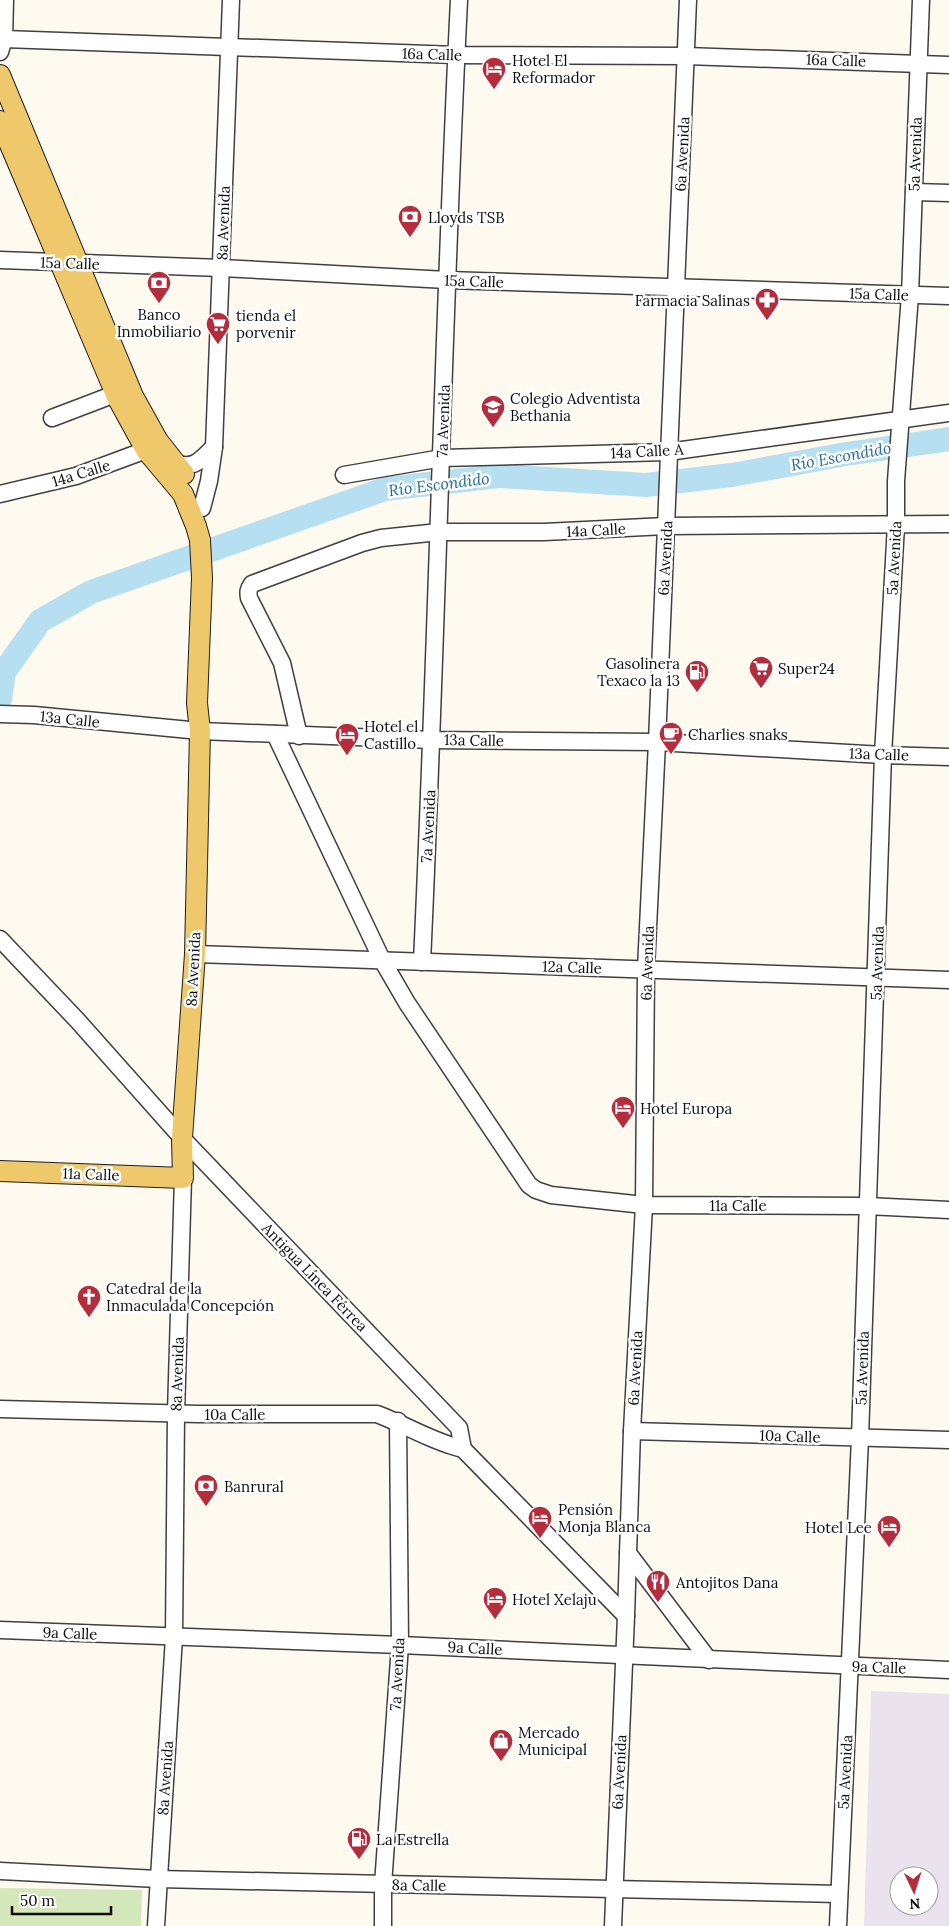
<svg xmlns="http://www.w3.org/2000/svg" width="949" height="1926" font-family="Lora,serif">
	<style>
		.industrial { fill: #eae2ec; fill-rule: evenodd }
		.green { fill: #d4e7ba }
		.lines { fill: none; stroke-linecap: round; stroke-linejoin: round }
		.river { stroke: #b6e0f2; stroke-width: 24 }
		.minor-casing { stroke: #404040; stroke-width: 19 }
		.major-casing { stroke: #1e1e1e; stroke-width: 22 }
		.minor { stroke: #fff; stroke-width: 16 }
		.major { stroke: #f0c86c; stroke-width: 20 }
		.labels { text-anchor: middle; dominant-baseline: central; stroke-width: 5; stroke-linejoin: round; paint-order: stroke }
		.street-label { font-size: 15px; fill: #0d0d0d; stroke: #fff }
		.poi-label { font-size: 15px; fill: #0d0d0d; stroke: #fff; text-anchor: start }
		.water-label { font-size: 16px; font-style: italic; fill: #1e6a98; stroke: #fff }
	</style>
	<rect width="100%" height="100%" fill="#fefaef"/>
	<!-- industrial -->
	<path class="industrial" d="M 871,1691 L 949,1694 L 949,1926 L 864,1926 ZM 899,1876 L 929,1876 L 929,1906 L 899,1906 Z"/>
	<!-- green -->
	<path class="green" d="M 0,1888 L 142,1890 L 141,1926 L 0,1926 Z"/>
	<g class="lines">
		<!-- river -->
		<path class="river" d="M 0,699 L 4,672 L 40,621 L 91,592 L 385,489 L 499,476 L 646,485 L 732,475 L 846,454 L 949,439"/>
		<defs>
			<g id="minor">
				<path d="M 4,39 L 456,55 L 686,56 L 949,65"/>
				<path d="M 0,52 L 4,39 L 5,0"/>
				<path d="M 914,192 L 949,193"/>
				<path d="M 0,260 L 221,268 L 447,280 L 949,296"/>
				<path d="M 52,418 L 115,394"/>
				<path d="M 175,463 C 195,470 201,459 214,447"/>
				<path d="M 344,475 L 442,458 L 668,452 L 949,413"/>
				<path d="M 0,494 L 76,476 L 146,450 L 156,442"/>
				<path d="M 202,508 L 209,481 L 214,447 L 231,0"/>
				<path d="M 0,714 L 34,715 L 200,731 L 432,740 L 657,742 L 883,755 L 949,757"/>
				<path d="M 275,734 L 382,960 L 407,1003 L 529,1185 L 536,1190 L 551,1195 L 644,1205 L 867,1206 L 949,1210"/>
				<path d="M 299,736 L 282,663 L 249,598 C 248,592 248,589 252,584 L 362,543 L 381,538 L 439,532 L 544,532 L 666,526 L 949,524"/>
				<path d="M 0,939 L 77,1020 L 182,1138 L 459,1428 L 463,1449 L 626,1616"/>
				<path d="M 195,954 L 949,980"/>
				<path d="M 422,962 C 437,641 443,320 459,0"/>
				<path d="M 0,1409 L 198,1414 L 377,1414 C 406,1425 433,1442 463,1449"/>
				<path d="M 632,1431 L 949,1440"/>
				<path d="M 628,1553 L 709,1660"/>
				<path d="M 0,1630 L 400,1645 L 949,1670"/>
				<path d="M 0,1871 L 158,1879 L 839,1894"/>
				<path d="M 156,1926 L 174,1637 L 176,1413 L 183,1178"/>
				<path d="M 383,1926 L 383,1885 L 400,1645 L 398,1421"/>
				<path d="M 613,1926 L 626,1616 L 632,1431 L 644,1205 L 646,969 L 657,742 L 688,0"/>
				<path d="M 838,1926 L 860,1438 L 883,755 L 896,525 L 896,481 L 910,295 L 921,0"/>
			</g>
			<g id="major">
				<path d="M 0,75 L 133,396 L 158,441 L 184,474"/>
				<path d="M 0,121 L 118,399 L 146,450 L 183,494 L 196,526 L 200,540 L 202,578 L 197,703 L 200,731 L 195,954 L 182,1138 L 183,1178 L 0,1171"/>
			</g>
		</defs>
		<!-- minor casing -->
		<use href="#minor" class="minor-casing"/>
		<!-- major casing -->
		<use href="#major" class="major-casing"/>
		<!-- minor -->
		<use href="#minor" class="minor"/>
		<!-- major -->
		<use href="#major" class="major"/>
	</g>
	<!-- icons -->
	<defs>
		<symbol id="hotel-pin" viewBox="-11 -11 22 30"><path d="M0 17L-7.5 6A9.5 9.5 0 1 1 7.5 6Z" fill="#b52d3c" stroke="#fff"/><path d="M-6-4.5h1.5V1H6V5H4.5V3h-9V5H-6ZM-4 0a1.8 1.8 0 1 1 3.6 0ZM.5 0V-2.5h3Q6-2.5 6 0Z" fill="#fff"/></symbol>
		<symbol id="bank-pin" viewBox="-11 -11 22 30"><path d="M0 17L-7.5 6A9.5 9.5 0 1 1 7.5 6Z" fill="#b52d3c" stroke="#fff"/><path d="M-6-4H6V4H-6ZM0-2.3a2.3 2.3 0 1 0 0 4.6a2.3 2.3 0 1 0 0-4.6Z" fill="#fff"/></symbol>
		<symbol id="pharmacy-pin" viewBox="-11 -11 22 30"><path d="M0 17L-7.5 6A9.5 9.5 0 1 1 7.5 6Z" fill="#b52d3c" stroke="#fff"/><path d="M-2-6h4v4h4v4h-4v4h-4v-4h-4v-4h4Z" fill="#fff"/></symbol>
		<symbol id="supermarket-pin" viewBox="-11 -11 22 30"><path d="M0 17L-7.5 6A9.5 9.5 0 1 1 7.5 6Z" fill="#b52d3c" stroke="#fff"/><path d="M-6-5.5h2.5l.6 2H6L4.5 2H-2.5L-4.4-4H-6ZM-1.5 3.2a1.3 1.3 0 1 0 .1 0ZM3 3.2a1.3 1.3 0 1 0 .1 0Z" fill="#fff"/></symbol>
		<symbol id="school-pin" viewBox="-11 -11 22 30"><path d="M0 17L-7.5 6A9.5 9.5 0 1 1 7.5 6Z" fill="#b52d3c" stroke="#fff"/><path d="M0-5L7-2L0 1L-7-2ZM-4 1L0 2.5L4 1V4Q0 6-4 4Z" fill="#fff"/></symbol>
		<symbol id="fuel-pin" viewBox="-11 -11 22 30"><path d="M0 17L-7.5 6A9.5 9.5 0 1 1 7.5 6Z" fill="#b52d3c" stroke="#fff"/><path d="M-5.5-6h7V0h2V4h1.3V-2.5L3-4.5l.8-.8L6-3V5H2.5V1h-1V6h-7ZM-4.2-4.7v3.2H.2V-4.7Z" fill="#fff"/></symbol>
		<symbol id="cafe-pin" viewBox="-11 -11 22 30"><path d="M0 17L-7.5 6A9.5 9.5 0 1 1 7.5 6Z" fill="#b52d3c" stroke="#fff"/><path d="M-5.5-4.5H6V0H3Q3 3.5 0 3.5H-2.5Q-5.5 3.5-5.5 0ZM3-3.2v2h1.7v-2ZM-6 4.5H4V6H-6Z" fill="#fff"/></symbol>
		<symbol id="church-pin" viewBox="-11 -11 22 30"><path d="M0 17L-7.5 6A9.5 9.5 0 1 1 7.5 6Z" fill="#b52d3c" stroke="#fff"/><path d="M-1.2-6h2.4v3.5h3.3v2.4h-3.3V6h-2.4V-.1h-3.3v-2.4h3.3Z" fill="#fff"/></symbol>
		<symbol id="restaurant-pin" viewBox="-11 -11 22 30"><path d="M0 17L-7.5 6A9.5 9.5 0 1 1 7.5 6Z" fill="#b52d3c" stroke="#fff"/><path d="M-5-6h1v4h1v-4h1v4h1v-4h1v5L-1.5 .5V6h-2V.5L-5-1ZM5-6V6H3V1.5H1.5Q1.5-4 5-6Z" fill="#fff"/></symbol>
		<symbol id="shop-pin" viewBox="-11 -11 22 30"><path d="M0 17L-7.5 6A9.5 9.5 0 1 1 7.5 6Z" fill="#b52d3c" stroke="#fff"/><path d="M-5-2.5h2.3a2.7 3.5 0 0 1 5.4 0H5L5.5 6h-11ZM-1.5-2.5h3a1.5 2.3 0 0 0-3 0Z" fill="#fff"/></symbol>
	</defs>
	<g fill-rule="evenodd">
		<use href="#hotel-pin" x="480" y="55" width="28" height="38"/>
		<use href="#bank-pin" x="396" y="203" width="28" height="38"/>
		<use href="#bank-pin" x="145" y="269" width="28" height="38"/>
		<use href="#pharmacy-pin" x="753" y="286" width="28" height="38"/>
		<use href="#supermarket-pin" x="204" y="310" width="28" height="38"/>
		<use href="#school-pin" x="479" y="393" width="28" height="38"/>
		<use href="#supermarket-pin" x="747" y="654" width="28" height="38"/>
		<use href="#fuel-pin" x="683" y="658" width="28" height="38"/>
		<use href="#cafe-pin" x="657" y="720" width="28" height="38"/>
		<use href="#hotel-pin" x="333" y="721" width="28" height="38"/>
		<use href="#hotel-pin" x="609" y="1094" width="28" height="38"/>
		<use href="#church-pin" x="75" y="1283" width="28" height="38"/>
		<use href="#bank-pin" x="192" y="1472" width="28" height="38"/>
		<use href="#hotel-pin" x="526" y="1504" width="28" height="38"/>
		<use href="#hotel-pin" x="875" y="1513" width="28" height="38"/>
		<use href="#restaurant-pin" x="644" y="1568" width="28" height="38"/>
		<use href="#hotel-pin" x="481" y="1585" width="28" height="38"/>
		<use href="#shop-pin" x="487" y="1727" width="28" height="38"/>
		<use href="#fuel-pin" x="345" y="1825" width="28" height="38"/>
	</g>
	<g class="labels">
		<!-- street labels -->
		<g class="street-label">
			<text transform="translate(432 54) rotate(2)">16a Calle</text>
			<text transform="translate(836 60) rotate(2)">16a Calle</text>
			<text transform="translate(682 154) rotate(-87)">6a Avenida</text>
			<text transform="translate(915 154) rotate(-88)">5a Avenida</text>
			<text transform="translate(223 223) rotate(-88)">8a Avenida</text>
			<text transform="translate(70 263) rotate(2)">15a Calle</text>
			<text transform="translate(474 281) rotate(2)">15a Calle</text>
			<text transform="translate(879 294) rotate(2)">15a Calle</text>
			<text transform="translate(443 421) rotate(-88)">7a Avenida</text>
			<text transform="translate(647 451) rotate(-3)">14a Calle A</text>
			<text transform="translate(81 473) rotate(-17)">14a Calle</text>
			<text transform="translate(596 530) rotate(-3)">14a Calle</text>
			<text transform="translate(665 558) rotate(-87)">6a Avenida</text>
			<text transform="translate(894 558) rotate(-87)">5a Avenida</text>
			<text transform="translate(70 719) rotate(6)">13a Calle</text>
			<text transform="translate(474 740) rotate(1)">13a Calle</text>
			<text transform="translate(879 754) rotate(2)">13a Calle</text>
			<text transform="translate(428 826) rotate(-87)">7a Avenida</text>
			<text transform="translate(647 963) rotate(-88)">6a Avenida</text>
			<text transform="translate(877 963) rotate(-88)">5a Avenida</text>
			<text transform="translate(572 967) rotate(2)">12a Calle</text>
			<text transform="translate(193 969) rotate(-87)">8a Avenida</text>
			<text transform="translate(91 1174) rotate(2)">11a Calle</text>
			<text x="738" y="1205">11a Calle</text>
			<text transform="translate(315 1277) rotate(46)">Antigua Línea Férrea</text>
			<text transform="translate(635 1368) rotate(-87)">6a Avenida</text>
			<text transform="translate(862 1368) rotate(-88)">5a Avenida</text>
			<text transform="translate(177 1374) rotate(-88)">8a Avenida</text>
			<text x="235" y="1414">10a Calle</text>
			<text transform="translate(790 1436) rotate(2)">10a Calle</text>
			<text transform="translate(70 1633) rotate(2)">9a Calle</text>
			<text transform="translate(475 1648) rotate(3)">9a Calle</text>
			<text transform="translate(879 1667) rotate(2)">9a Calle</text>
			<text transform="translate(397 1674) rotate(-87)">7a Avenida</text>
			<text transform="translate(619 1772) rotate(-87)">6a Avenida</text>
			<text transform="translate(845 1772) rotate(-87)">5a Avenida</text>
			<text transform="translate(165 1778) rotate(-86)">8a Avenida</text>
			<text transform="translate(419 1885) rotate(1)">8a Calle</text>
		</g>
		<!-- poi labels -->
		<g class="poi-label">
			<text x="512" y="60">Hotel El<tspan x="512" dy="17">Reformador</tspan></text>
			<text x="428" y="217">Lloyds TSB</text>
			<text x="750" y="300" text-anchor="end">Farmacia Salinas</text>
			<text x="159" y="314" text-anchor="middle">Banco<tspan x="159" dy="17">Inmobiliario</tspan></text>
			<text x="236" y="315">tienda el<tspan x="236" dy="17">porvenir</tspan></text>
			<text x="510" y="398">Colegio Adventista<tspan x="510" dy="17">Bethania</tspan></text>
			<text x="680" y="663" text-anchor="end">Gasolinera<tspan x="680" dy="17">Texaco la 13</tspan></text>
			<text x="778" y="668">Super24</text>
			<text x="364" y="726">Hotel el<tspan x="364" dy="17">Castillo</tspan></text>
			<text x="688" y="734">Charlies snaks</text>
			<text x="640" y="1108">Hotel Europa</text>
			<text x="106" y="1288">Catedral de la<tspan x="106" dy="17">Inmaculada Concepción</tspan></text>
			<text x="224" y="1486">Banrural</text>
			<text x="558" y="1509">Pensión<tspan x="558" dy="17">Monja Blanca</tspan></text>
			<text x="872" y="1527" text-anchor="end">Hotel Lee</text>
			<text x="676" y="1582">Antojitos Dana</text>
			<text x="512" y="1599">Hotel Xelaju</text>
			<text x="518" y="1732">Mercado<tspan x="518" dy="17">Municipal</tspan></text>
			<text x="376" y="1839">La Estrella</text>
		</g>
		<!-- water labels -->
		<g class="water-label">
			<text transform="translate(841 456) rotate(-10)">Río Escondido</text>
			<text transform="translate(439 484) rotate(-7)">Río Escondido</text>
		</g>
	</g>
	<!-- north arrow -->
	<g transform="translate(914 1891) rotate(176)"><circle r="24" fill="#ffffff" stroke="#9e9e9e"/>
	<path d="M0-4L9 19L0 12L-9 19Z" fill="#b52d3c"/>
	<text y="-8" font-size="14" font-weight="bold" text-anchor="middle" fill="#0d0d0d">N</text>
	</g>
	<!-- scale -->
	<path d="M12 1906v8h99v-8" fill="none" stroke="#0d0d0d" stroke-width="2.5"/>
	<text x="20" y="1906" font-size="15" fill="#0d0d0d" stroke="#ffffff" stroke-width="4" paint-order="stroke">50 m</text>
</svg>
